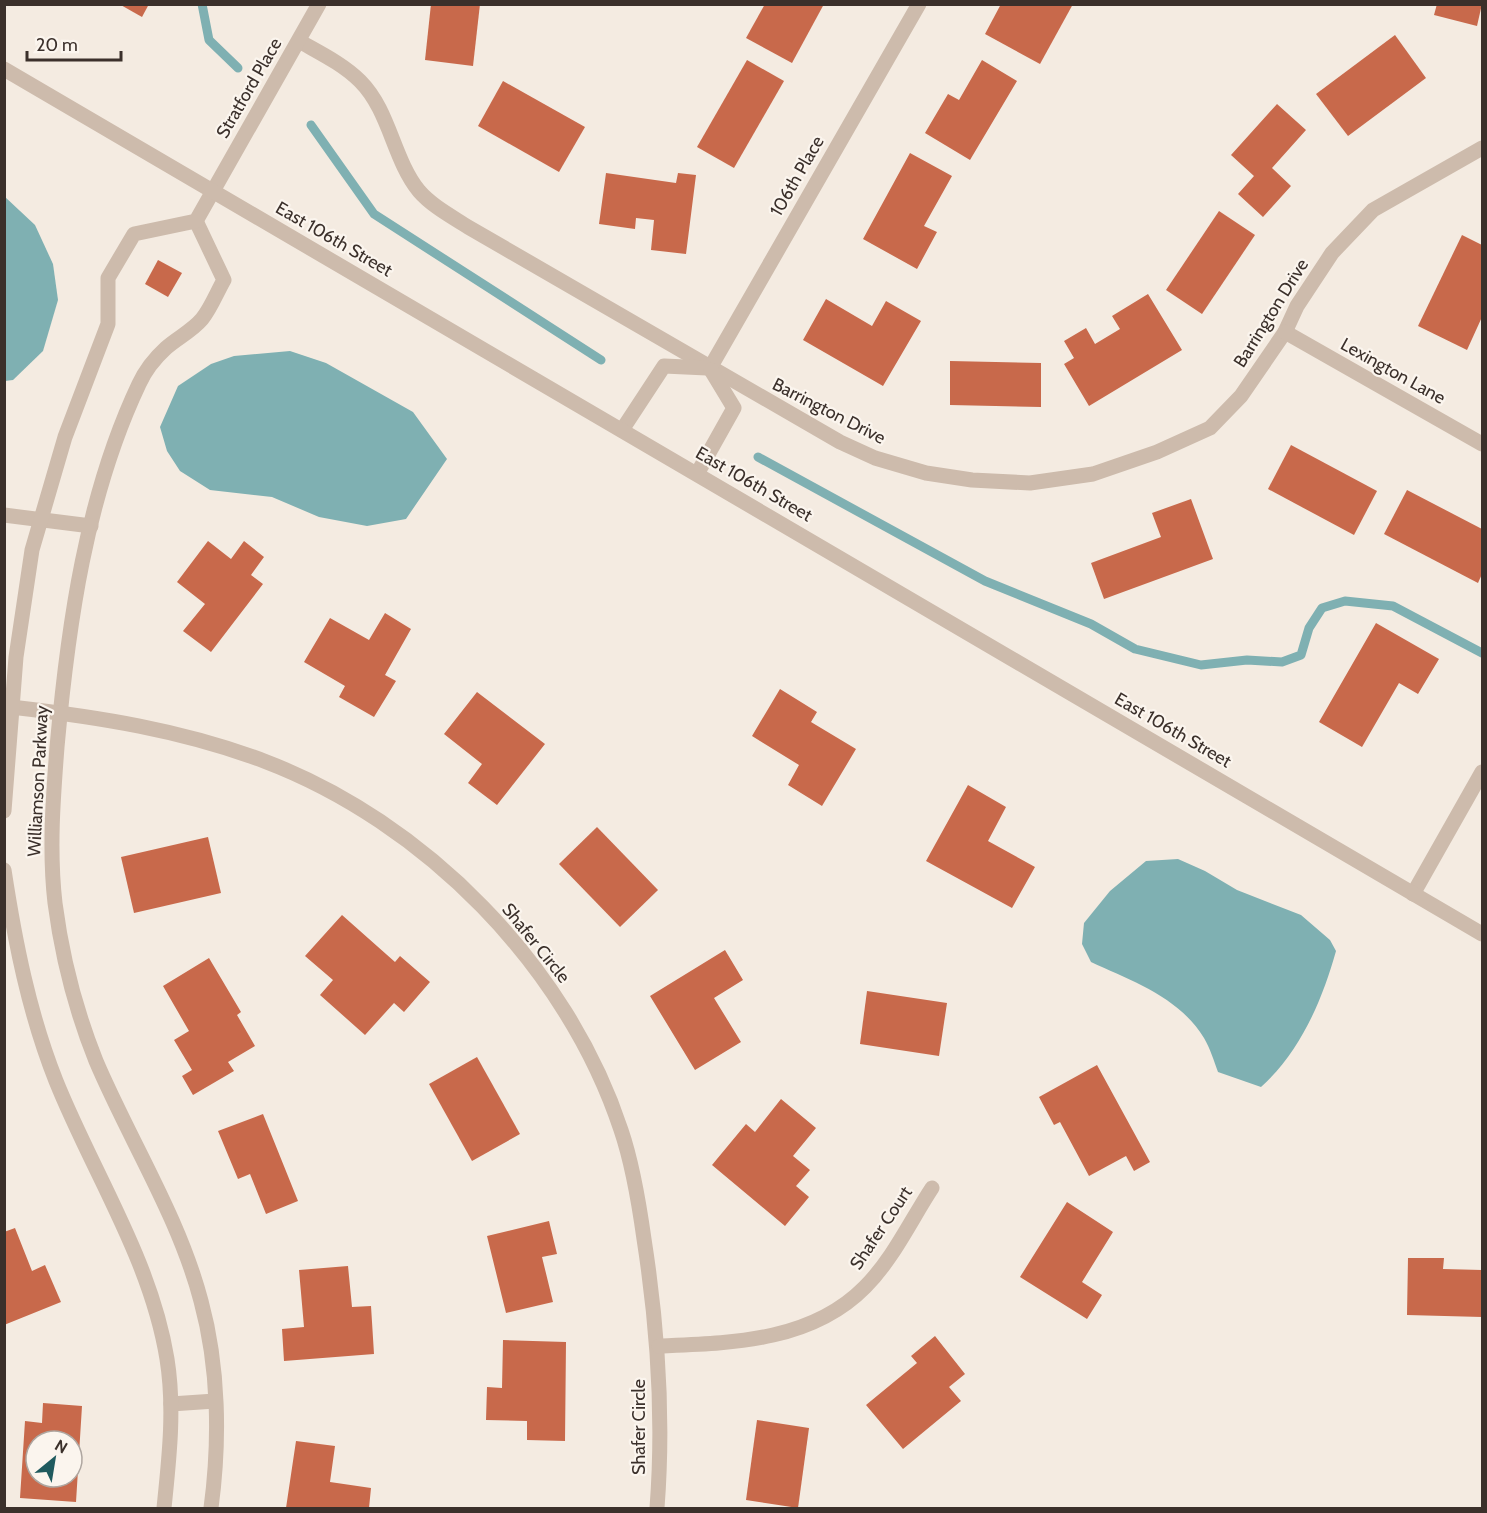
<svg xmlns="http://www.w3.org/2000/svg" width="1487" height="1513" font-family="Cabin,sans-serif">
	<style>
		.water { fill: #7fb0b2 }
		.lines { fill: none; stroke-linecap: round; stroke-linejoin: round }
		.stream { stroke: #7fb0b2; stroke-width: 9 }
		.building { fill: #c8694b; fill-rule: evenodd }
		.service { stroke: #cdbbac; stroke-width: 15 }
		.minor { stroke: #cdbbac; stroke-width: 15 }
		.tertiary { stroke: #cdbbac; stroke-width: 15 }
		.labels { text-anchor: middle; dominant-baseline: central; stroke-width: 4.5; stroke-linejoin: round; paint-order: stroke }
		.street-label { font-size: 18px; fill: #3b302b; stroke: #fbf5ee }
	</style>
	<rect width="100%" height="100%" fill="#f4ebe1"/>
	<!-- water -->
	<g class="water">
		<path d="M 4,196 L 35,225 L 53,264 L 58,300 L 43,351 L 13,380 L 5,381 Z"/>
		<path d="M 290,351 L 326,363 L 413,412 L 447,459 L 406,519 L 367,526 L 319,517 L 272,497 L 210,490 L 180,471 L 167,451 L 160,427 L 178,386 L 211,364 L 234,356 Z"/>
		<path d="M 1178,859 L 1205,871 L 1237,890 L 1301,915 L 1330,940 L 1336,951 C 1322,1001 1300,1052 1261,1087 L 1218,1072 C 1214,1061 1210,1048 1204,1038 C 1179,997 1132,981 1091,962 L 1082,944 L 1084,923 L 1110,891 L 1146,861 Z"/>
	</g>
	<g class="lines">
		<!-- stream -->
		<g class="stream">
			<path d="M 202,4 L 209,40 L 238,68"/>
			<path d="M 311,125 L 374,214 L 601,360"/>
			<path d="M 758,457 L 985,581 L 1091,624 L 1135,649 L 1201,665 L 1247,660 L 1282,662 L 1301,655 L 1309,628 L 1322,608 L 1345,601 L 1393,606 L 1482,653"/>
		</g>
	</g>
	<!-- building -->
	<g class="building">
		<path d="M 119,4 L 149,4 L 142,17 Z"/>
		<path d="M 431,4 L 480,4 L 473,66 L 425,60 Z"/>
		<path d="M 765,4 L 824,4 L 792,63 L 746,38 Z"/>
		<path d="M 1001,4 L 1073,4 L 1040,64 L 985,34 Z"/>
		<path d="M 1437,4 L 1482,4 L 1477,26 L 1434,15 Z"/>
		<path d="M 1395,35 L 1426,78 L 1348,136 L 1316,94 Z"/>
		<path d="M 747,60 L 784,81 L 734,168 L 697,147 Z"/>
		<path d="M 982,60 L 1017,81 L 970,160 L 925,133 L 948,94 L 959,100 Z"/>
		<path d="M 503,81 L 585,127 L 559,172 L 478,126 Z"/>
		<path d="M 1277,104 L 1306,130 L 1272,168 L 1291,186 L 1263,217 L 1238,194 L 1254,176 L 1231,155 Z"/>
		<path d="M 910,153 L 952,176 L 924,226 L 937,232 L 917,269 L 863,239 Z"/>
		<path d="M 606,173 L 676,183 L 678,173 L 696,175 L 686,254 L 651,250 L 654,220 L 636,218 L 635,229 L 599,224 Z"/>
		<path d="M 1219,211 L 1255,235 L 1202,314 L 1166,290 Z"/>
		<path d="M 1462,235 L 1482,245 L 1482,317 L 1467,350 L 1418,326 Z"/>
		<path d="M 158,260 L 182,273 L 168,297 L 145,284 Z"/>
		<path d="M 1148,294 L 1182,350 L 1089,406 L 1064,364 L 1074,358 L 1064,341 L 1086,328 L 1095,344 L 1120,329 L 1112,316 Z"/>
		<path d="M 826,299 L 872,326 L 886,301 L 921,321 L 883,386 L 803,340 Z"/>
		<path d="M 950,361 L 1041,363 L 1041,407 L 950,405 Z"/>
		<path d="M 1291,445 L 1377,491 L 1354,535 L 1268,489 Z"/>
		<path d="M 1407,490 L 1482,529 L 1482,574 L 1478,583 L 1384,534 Z"/>
		<path d="M 1191,499 L 1213,559 L 1104,599 L 1091,563 L 1161,537 L 1152,513 Z"/>
		<path d="M 208,541 L 231,559 L 244,541 L 264,557 L 251,575 L 263,584 L 211,652 L 183,631 L 205,604 L 177,582 Z"/>
		<path d="M 385,613 L 411,629 L 385,675 L 396,681 L 374,717 L 339,697 L 345,686 L 304,662 L 330,618 L 369,640 Z"/>
		<path d="M 1376,623 L 1439,659 L 1418,694 L 1399,683 L 1362,747 L 1319,722 Z"/>
		<path d="M 780,689 L 817,712 L 811,722 L 856,749 L 822,806 L 788,785 L 799,765 L 752,736 Z"/>
		<path d="M 477,692 L 545,744 L 497,805 L 468,783 L 482,764 L 444,734 Z"/>
		<path d="M 968,785 L 1006,807 L 988,841 L 1035,867 L 1012,908 L 926,861 Z"/>
		<path d="M 597,827 L 658,890 L 620,927 L 559,864 Z"/>
		<path d="M 208,837 L 221,893 L 134,913 L 121,857 Z"/>
		<path d="M 342,915 L 395,962 L 400,956 L 430,982 L 404,1012 L 394,1003 L 365,1035 L 320,995 L 333,980 L 305,956 Z"/>
		<path d="M 725,950 L 743,980 L 714,998 L 741,1042 L 695,1070 L 650,996 Z"/>
		<path d="M 209,958 L 241,1012 L 237,1015 L 255,1046 L 228,1062 L 234,1071 L 193,1095 L 182,1076 L 192,1070 L 174,1040 L 189,1031 L 163,986 Z"/>
		<path d="M 867,991 L 947,1003 L 939,1056 L 860,1044 Z"/>
		<path d="M 477,1057 L 520,1134 L 472,1161 L 429,1084 Z"/>
		<path d="M 1097,1065 L 1150,1162 L 1134,1171 L 1126,1156 L 1089,1176 L 1060,1122 L 1054,1125 L 1039,1097 Z"/>
		<path d="M 781,1099 L 816,1128 L 793,1156 L 810,1170 L 796,1186 L 809,1197 L 785,1226 L 712,1165 L 746,1124 L 755,1132 Z"/>
		<path d="M 263,1114 L 298,1201 L 266,1214 L 250,1174 L 238,1179 L 218,1131 Z"/>
		<path d="M 1067,1202 L 1113,1232 L 1082,1282 L 1102,1295 L 1087,1319 L 1020,1277 Z"/>
		<path d="M 549,1221 L 557,1254 L 542,1257 L 553,1302 L 506,1313 L 487,1236 Z"/>
		<path d="M 15,1228 L 32,1271 L 45,1265 L 61,1302 L 4,1325 L 4,1232 Z"/>
		<path d="M 1408,1258 L 1444,1258 L 1443,1269 L 1482,1270 L 1482,1317 L 1407,1315 Z"/>
		<path d="M 348,1266 L 352,1307 L 371,1306 L 374,1354 L 284,1361 L 282,1329 L 304,1327 L 299,1270 Z"/>
		<path d="M 935,1336 L 965,1374 L 949,1387 L 961,1401 L 903,1449 L 866,1405 L 917,1363 L 911,1356 Z"/>
		<path d="M 503,1340 L 566,1342 L 565,1441 L 527,1440 L 527,1421 L 486,1420 L 487,1387 L 502,1388 Z"/>
		<path d="M 43,1403 L 82,1406 L 76,1502 L 20,1498 L 25,1421 L 42,1423 ZM 36,1441 L 72,1441 L 72,1477 L 36,1477 Z"/>
		<path d="M 757,1420 L 809,1428 L 798,1508 L 746,1500 Z"/>
		<path d="M 296,1441 L 335,1446 L 330,1482 L 371,1488 L 369,1508 L 286,1508 Z"/>
	</g>
	<g class="lines">
		<!-- service -->
		<path class="service" d="M 171,1404 L 215,1401"/>
		<!-- minor -->
		<g class="minor">
			<path d="M 299,41 C 320,53 343,64 360,81 C 390,111 393,159 419,191 C 432,206 451,216 468,227 L 840,442 L 875,458 L 926,473 L 972,480 L 1030,483 L 1093,474 L 1157,452 L 1210,428 L 1241,396 L 1285,332 L 1297,306 L 1332,253 L 1373,210 L 1482,148"/>
			<path d="M 196,221 L 224,280 C 217,292 211,308 202,319 C 192,331 177,338 166,348 C 155,358 145,371 139,384 C 86,496 68,625 57,747 C 53,799 49,851 55,903 C 62,957 76,1011 96,1061 C 130,1141 179,1217 201,1301 C 219,1367 220,1441 211,1508"/>
			<path d="M 1285,332 L 1482,444"/>
			<path d="M 710,368 L 919,4"/>
			<path d="M 622,430 L 664,366 L 707,368"/>
			<path d="M 697,474 L 734,408 L 711,370"/>
			<path d="M 4,515 L 91,526"/>
			<path d="M 11,707 C 98,717 182,730 264,761 C 425,822 567,966 621,1130 C 633,1165 639,1203 644,1239 C 658,1329 664,1418 657,1508"/>
			<path d="M 4,811 L 16,657 L 32,550 L 65,437 L 108,324 L 108,278 L 134,234 L 196,221 L 319,4"/>
			<path d="M 4,870 C 15,942 29,1013 56,1081 C 93,1173 151,1260 167,1359 C 175,1409 169,1459 164,1508"/>
			<path d="M 1413,894 L 1482,772"/>
			<path d="M 659,1346 C 731,1343 811,1342 865,1287 C 893,1259 911,1220 932,1188"/>
		</g>
		<!-- tertiary -->
		<path class="tertiary" d="M 4,69 L 1482,934"/>
	</g>
	<g class="labels">
		<!-- street labels -->
		<g class="street-label">
			<text transform="translate(249 88) rotate(-60)">Stratford Place</text>
			<text transform="translate(797 176) rotate(-60)">106th Place</text>
			<text transform="translate(334 239) rotate(30)">East 106th Street</text>
			<text transform="translate(1271 313) rotate(-58)">Barrington Drive</text>
			<text transform="translate(1393 371) rotate(29)">Lexington Lane</text>
			<text transform="translate(829 411) rotate(27)">Barrington Drive</text>
			<text transform="translate(754 484) rotate(30)">East 106th Street</text>
			<text transform="translate(1173 730) rotate(30)">East 106th Street</text>
			<text transform="translate(38 781) rotate(-87)">Williamson Parkway</text>
			<text transform="translate(536 943) rotate(51)">Shafer Circle</text>
			<text transform="translate(881 1228) rotate(-56)">Shafer Court</text>
			<text transform="translate(639 1427) rotate(-90)">Shafer Circle</text>
		</g>
	</g>
	<!-- border -->
	<rect width="1487" height="1513" fill="none" stroke="#3b302b" stroke-width="12"/>
	<!-- north arrow -->
	<g transform="translate(54 1459) rotate(30)"><circle r="28" fill="#fbf5ee" stroke="#aea6a0" stroke-width="1.5"/>
	<path d="M0-4.5L10 22L0 15L-10 22Z" fill="#1f5a5e"/>
	<text y="-9" font-size="16" font-weight="bold" text-anchor="middle" fill="#3b302b">N</text>
	</g>
	<!-- scale -->
	<path d="M27 51v9h94v-9" fill="none" stroke="#3b302b" stroke-width="3"/>
	<text x="36" y="51" font-size="18" fill="#3b302b" stroke="#fbf5ee" stroke-width="4.5" paint-order="stroke">20 m</text>
</svg>
